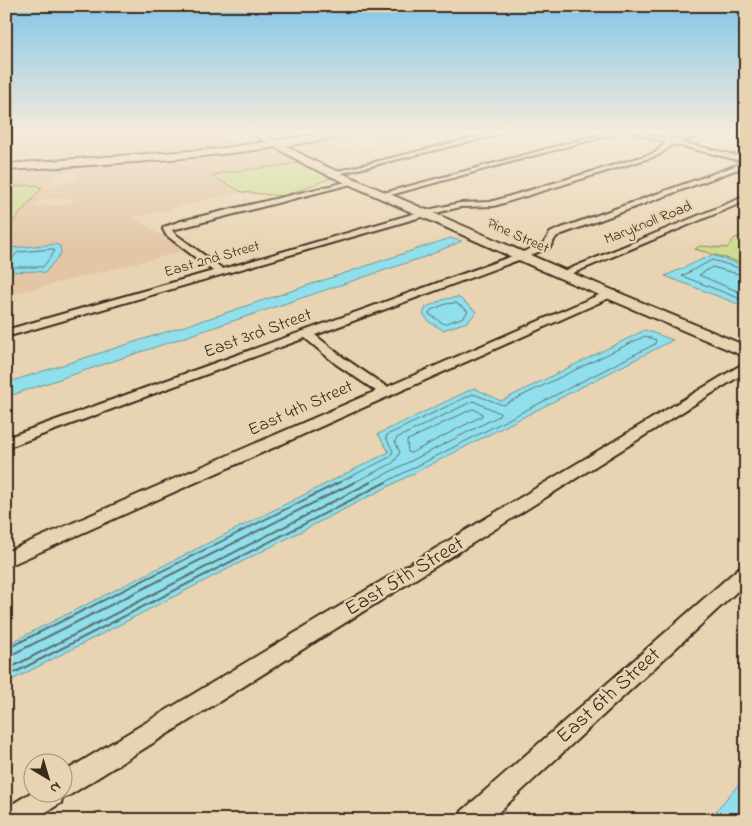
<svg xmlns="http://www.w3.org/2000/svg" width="752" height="826" font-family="'Indie Flower',sans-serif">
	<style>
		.built { fill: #e3c6a6; fill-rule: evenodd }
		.green { fill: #cddc90; stroke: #848357 }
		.water { fill: #8fdfec; stroke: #6d979a }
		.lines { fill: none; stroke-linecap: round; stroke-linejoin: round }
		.shore-far1 { stroke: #5d7270; stroke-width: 1 }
		.shore { stroke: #5d7270; stroke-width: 2 }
		.minor-casing { stroke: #3b2a1e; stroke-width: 4 }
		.secondary-casing { stroke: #3b2a1e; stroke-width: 4 }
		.primary-casing { stroke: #3b2a1e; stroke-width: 4 }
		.minor { fill: #e8d4b2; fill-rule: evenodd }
		.secondary { fill: #e8d4b2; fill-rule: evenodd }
		.primary { fill: #e8d4b2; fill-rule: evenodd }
		.labels { text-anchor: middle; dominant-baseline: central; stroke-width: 4.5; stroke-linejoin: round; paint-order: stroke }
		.far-street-label { font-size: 15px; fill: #3b2a1e; stroke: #e8d4b2 }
		.street-label { font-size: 18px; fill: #3b2a1e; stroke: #e8d4b2 }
		.near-street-label { font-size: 21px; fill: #3b2a1e; stroke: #e8d4b2 }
	</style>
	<rect width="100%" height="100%" fill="#e8d4b2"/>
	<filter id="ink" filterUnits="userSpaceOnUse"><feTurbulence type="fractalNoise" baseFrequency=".02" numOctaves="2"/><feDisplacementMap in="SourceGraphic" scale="10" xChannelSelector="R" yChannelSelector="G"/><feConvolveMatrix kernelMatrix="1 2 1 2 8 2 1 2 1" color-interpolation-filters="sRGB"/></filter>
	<g filter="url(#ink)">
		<!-- built -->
		<g class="built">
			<path d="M 6,133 L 235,133 L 219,137 L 241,143 L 192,149 L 6,159 Z"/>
			<path d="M 357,133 L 445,133 L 360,153 L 311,161 L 285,147 ZM 368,138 L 388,143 L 353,152 L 333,145 Z"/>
			<path d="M 279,148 L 305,162 L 213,177 L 242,192 L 134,217 L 184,251 L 6,296 L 6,272 L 38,271 L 42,273 L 55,244 L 23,246 L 11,251 L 6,259 L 6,230 L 42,188 L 36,185 L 6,187 L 6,169 L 184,158 ZM 77,172 L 79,173 L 72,182 L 49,183 L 57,173 ZM 72,198 L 75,200 L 68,205 L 34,206 L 43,199 Z"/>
		</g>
		<!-- green -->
		<g class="green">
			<path d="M 301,163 L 334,177 L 283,196 L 242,192 L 212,176 L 221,173 Z"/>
			<path d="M 36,185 L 42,188 L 6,230 L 6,187 Z"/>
			<path d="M 746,235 L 742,237 L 746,240 L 746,264 L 695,249 L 700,246 L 727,248 L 735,238 Z"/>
		</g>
		<!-- water -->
		<g class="water">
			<path d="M 450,238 L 462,241 L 427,256 L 6,397 L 6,383 L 219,315 Z"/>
			<path d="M 55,244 L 60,246 L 61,253 L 45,273 L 38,271 L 6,272 L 6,259 L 11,248 Z"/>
			<path d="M 712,255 L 746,266 L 746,307 L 665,276 Z"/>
			<path d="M 458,297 L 477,312 L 467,322 L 443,330 L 429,322 L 423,314 L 426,307 L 445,299 Z"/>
			<path d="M 645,330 L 673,340 L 6,683 L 6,645 L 389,452 L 378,434 L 474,388 L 501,401 Z"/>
			<path d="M 746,776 L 746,820 L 708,820 Z"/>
		</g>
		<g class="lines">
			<!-- shore-far1 -->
			<g class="shore-far1">
				<path d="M 6,261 L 11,260 L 18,252 L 52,249 L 55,251 L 43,267 L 6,267"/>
				<path d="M 746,270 L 712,260 L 682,276 L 746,301"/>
				<path d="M 746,276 L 712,267 L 699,275 L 746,295"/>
				<path d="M 456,303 L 468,311 L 464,317 L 444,324 L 429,314 L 431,310 L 446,304 Z"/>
				<path d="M 473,409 L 482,413 L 482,416 L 411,453 L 408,452 L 407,441 Z"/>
				<path d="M 338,483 L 390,457 L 393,451 L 386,438 L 387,435 L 473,394 L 503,405 L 645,336 L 656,340 L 655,344 L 384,483"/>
				<path d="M 353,483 L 393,463 L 400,453 L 395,441 L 397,438 L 473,401 L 500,413 L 499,416 L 368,483"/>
			</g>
			<!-- shore -->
			<g class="shore">
				<path d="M 6,649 L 340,482"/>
				<path d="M 6,655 L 13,654 L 355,482"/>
				<path d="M 6,670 L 371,482"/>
				<path d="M 6,677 L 386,482"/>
			</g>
			<defs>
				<g id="minor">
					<path d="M 493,133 L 504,133 L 334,175 L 330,173 Z"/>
					<path d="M 606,133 L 616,133 L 387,196 L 380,194 Z"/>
					<path d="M 635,133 C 648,133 658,138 671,139 C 682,140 694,133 706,133 L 680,142 L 746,158 L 746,166 L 562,234 L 556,237 L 550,247 L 524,258 L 315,335 L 344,358 L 387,387 L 608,291 L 616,291 L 617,293 L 616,295 L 6,567 L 6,552 L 376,391 L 336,364 L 305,338 L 6,448 L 6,438 L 518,254 L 544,243 L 550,233 L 556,230 L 746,162 L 673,144 L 659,155 L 494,206 L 460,207 L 428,215 L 6,337 L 6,330 L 213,271 L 166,235 L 163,229 L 164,227 L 181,221 L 355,180 L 359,182 L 172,230 L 174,233 L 223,269 L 423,211 L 460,203 L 490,202 L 655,153 L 666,142 Z"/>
					<path d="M 742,133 L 746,133 L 746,135 L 743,134 Z"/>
					<path d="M 746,196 L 746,201 L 566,276 L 558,276 L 557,274 Z"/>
					<path d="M 746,362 L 746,372 L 70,795 L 62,799 L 61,803 L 33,820 L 6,820 L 6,808 L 32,792 L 62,794 L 62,773 Z"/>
					<path d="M 746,565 L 746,583 L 490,820 L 459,820 L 462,811 L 740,567 Z"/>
				</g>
				<path id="secondary" d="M 251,133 L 262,133 L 316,162 L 567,271 L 746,346 L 746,357 L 557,277 L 308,166 Z"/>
				<path id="primary" d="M 328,133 L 349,133 L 344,136 C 232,157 120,164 6,170 L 6,164 L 218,149 Z"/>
			</defs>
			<!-- minor casing -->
			<use href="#minor" class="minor-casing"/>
			<!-- secondary casing -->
			<use href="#secondary" class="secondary-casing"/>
			<!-- primary casing -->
			<use href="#primary" class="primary-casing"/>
			<!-- minor -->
			<use href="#minor" class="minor"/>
			<!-- secondary -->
			<use href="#secondary" class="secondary"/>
			<!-- primary -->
			<use href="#primary" class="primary"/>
		</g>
	</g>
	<!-- sky -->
	<linearGradient id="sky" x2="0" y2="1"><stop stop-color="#84c5ea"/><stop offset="0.53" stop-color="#f5ecdc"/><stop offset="1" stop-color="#f5ecdc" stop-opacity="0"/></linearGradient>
	<rect width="752" height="249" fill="url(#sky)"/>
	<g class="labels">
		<!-- far-street labels -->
		<g class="far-street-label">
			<text transform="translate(648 223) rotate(-22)">Maryknoll Road</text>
			<text transform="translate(518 236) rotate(24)">Pine Street</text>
			<text transform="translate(212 259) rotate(-16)">East 2nd Street</text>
		</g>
		<!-- street labels -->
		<g class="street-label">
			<text transform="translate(258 334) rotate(-20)">East 3rd Street</text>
			<text transform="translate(301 409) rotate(-24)">East 4th Street</text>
		</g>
		<!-- near-street labels -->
		<g class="near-street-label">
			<text transform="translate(405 577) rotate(-31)">East 5th Street</text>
			<text transform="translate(609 696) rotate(-42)">East 6th Street</text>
		</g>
	</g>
	<!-- margin -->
	<rect width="752" height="826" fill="none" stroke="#e8d4b2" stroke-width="25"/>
	<rect x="12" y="12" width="727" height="801" fill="none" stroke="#3b2a1e" stroke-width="2" filter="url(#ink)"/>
	<!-- north arrow -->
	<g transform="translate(48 778) rotate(142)"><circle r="24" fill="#e8d4b2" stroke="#a39077"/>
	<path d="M0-4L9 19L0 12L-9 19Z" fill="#3b2a1e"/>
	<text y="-8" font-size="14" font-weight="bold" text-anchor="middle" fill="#3b2a1e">N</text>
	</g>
</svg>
